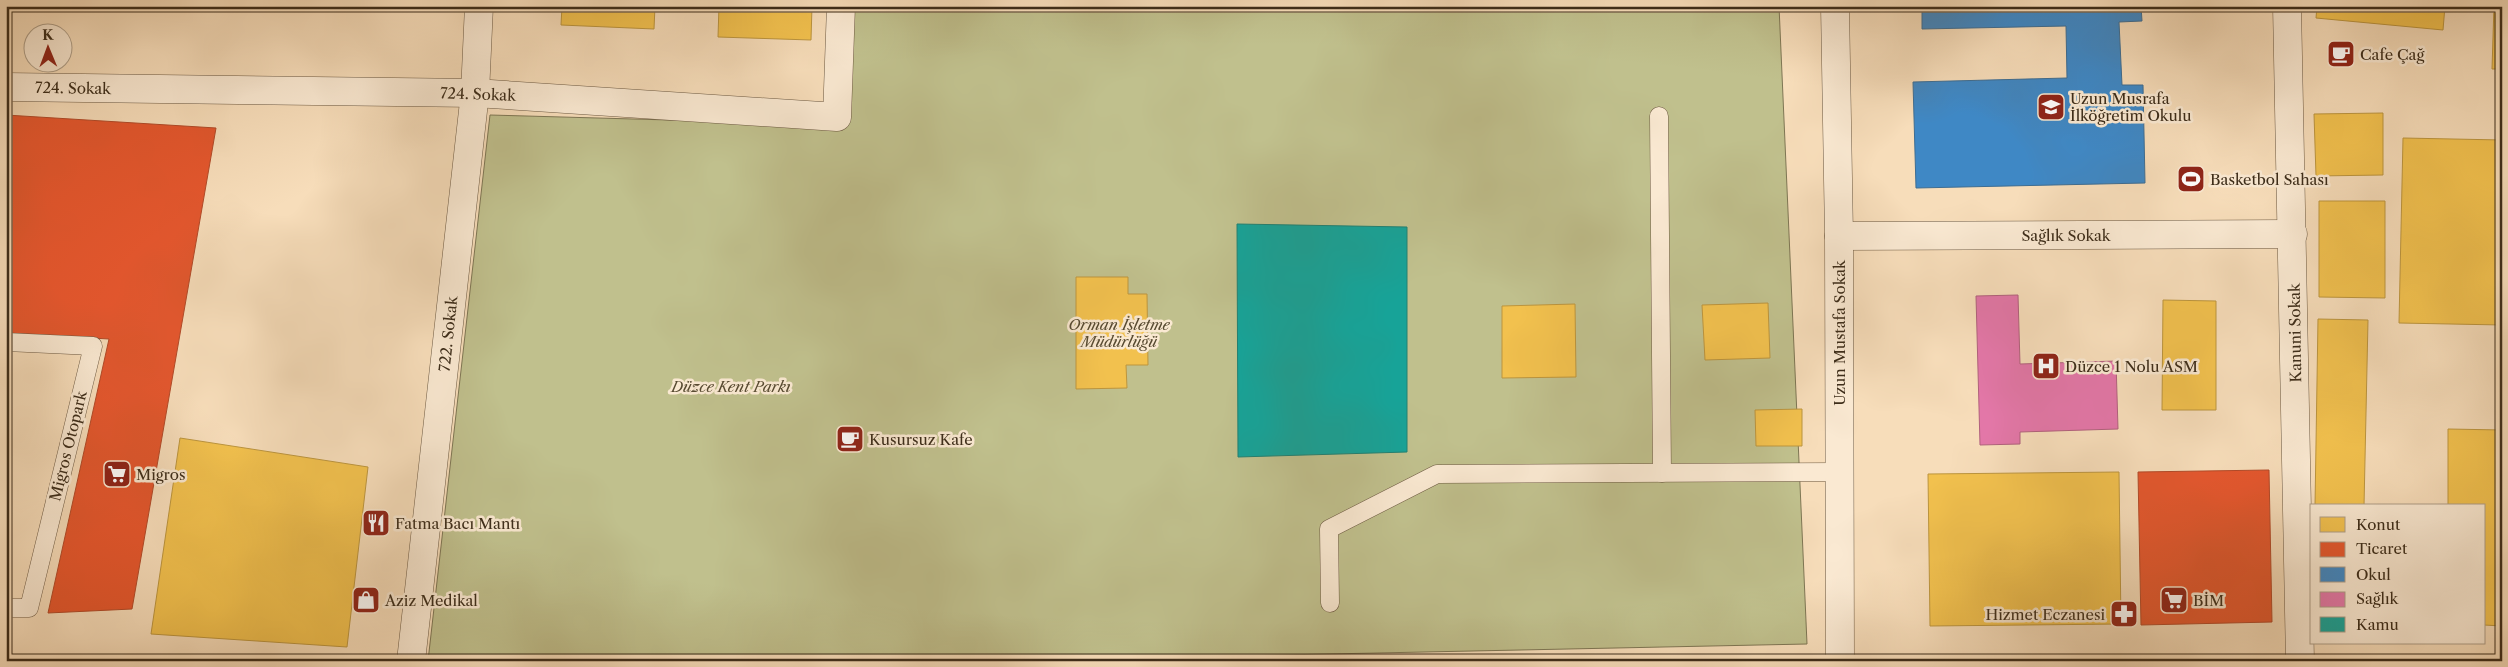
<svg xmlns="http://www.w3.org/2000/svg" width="2508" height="667" font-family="'Libre Caslon Text',serif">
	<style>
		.green { fill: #c0c08d; stroke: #7e7654 }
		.homes { fill: #f2c14e; stroke: #bc953e }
		.shops { fill: #e4572e; stroke: #b24a28 }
		.schools { fill: #3f88c5; stroke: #3e6d92 }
		.health { fill: #e377a8; stroke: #b1617d }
		.public { fill: #17a398; stroke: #228072 }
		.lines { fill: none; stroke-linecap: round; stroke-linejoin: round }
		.service-casing { stroke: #6c5942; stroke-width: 19 }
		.minor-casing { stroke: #6c5942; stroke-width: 29 }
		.tertiary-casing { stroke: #6c5942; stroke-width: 29 }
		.service { stroke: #fae9d2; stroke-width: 18 }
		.minor { stroke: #fae9d2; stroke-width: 28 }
		.tertiary { stroke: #fae9d2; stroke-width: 28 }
		.labels { text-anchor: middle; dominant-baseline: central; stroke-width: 5; stroke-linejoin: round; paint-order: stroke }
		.poi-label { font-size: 15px; fill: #3d2d1a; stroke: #fae9d2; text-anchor: start }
		.street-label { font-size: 15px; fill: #3d2d1a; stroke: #fae9d2 }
		.park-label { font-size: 15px; font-style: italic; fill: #574a31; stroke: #fae9d2 }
	</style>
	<rect width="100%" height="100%" fill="#f7ddba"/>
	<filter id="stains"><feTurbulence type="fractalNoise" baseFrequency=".004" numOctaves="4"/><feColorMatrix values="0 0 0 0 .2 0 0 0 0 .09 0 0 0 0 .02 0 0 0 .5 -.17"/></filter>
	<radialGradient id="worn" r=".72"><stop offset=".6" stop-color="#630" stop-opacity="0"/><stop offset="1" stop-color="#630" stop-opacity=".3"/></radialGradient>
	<!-- green -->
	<path class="green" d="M 853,6 L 1779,6 L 1807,644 L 994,661 L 428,661 L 490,115 L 848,125 Z"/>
	<!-- homes -->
	<g class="homes">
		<path d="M 562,6 L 655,6 L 654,29 L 561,25 Z"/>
		<path d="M 719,6 L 812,6 L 811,40 L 718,37 Z"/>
		<path d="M 2317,6 L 2445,6 L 2443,30 L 2316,18 Z"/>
		<path d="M 2494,6 L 2502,6 L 2502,69 L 2492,69 Z"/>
		<path d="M 2383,113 L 2383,175 L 2316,176 L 2314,114 Z"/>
		<path d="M 2403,138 L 2502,140 L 2502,325 L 2399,323 Z"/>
		<path d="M 2319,201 L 2385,201 L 2385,298 L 2319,297 Z"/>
		<path d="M 1076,277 L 1128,277 L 1128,294 L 1147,294 L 1148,365 L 1126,365 L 1127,388 L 1076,389 Z"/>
		<path d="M 2163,300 L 2216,301 L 2216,410 L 2162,410 Z"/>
		<path d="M 1768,303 L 1770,358 L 1705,360 L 1702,305 Z"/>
		<path d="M 1575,304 L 1576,377 L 1502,378 L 1502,306 Z"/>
		<path d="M 2318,319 L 2368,320 L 2364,506 L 2315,506 Z"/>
		<path d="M 1802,409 L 1802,446 L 1756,446 L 1755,410 Z"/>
		<path d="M 2448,429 L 2502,430 L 2502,626 L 2484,625 L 2484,506 L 2448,506 Z"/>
		<path d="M 180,438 L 368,467 L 347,647 L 151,634 Z"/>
		<path d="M 2119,472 L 2121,624 L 1930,626 L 1928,474 Z"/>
	</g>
	<!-- shops -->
	<g class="shops">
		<path d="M 6,115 L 216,128 L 132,609 L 48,613 L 109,339 L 6,333 Z"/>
		<path d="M 2269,470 L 2272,622 L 2141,625 L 2138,472 Z"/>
	</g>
	<!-- schools -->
	<path class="schools" d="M 1922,6 L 2141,6 L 2142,21 L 2119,22 L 2122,85 L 2143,85 L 2145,183 L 1916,188 L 1913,82 L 2067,78 L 2066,26 L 1922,29 Z"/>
	<!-- health -->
	<path class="health" d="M 2018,295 L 2020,364 L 2116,361 L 2118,429 L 2020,432 L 2020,444 L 1980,445 L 1976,296 Z"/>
	<!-- public -->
	<path class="public" d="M 1237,224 L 1407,227 L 1407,452 L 1238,457 Z"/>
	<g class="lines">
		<defs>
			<g id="service">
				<path d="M 1659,116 L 1662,473"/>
				<path d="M 6,342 L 93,346 L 29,608 L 6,608"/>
				<path d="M 1330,603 L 1329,529 L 1437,474 L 1839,472"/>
			</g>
			<g id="minor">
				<path d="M 2287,6 L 2300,661"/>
				<path d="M 6,87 L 475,93 L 837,117 L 841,6"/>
				<path d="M 1839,236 L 2293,234"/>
				<path d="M 411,661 L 475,93 L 479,6"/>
			</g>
			<path id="tertiary" d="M 1835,6 L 1839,236 L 1840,661"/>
		</defs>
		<!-- service casing -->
		<use href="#service" class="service-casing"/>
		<!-- minor casing -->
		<use href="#minor" class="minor-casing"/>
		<!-- tertiary casing -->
		<use href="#tertiary" class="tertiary-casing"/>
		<!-- service -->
		<use href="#service" class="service"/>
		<!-- minor -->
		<use href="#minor" class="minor"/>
		<!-- tertiary -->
		<use href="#tertiary" class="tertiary"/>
	</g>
	<!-- icons -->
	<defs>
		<symbol id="cafe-square" viewBox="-11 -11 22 22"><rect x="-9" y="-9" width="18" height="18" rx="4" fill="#8f2418" stroke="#fae9d2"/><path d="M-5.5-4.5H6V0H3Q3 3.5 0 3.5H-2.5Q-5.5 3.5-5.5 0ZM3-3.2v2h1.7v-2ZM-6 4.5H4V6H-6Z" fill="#fff"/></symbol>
		<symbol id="school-square" viewBox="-11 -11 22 22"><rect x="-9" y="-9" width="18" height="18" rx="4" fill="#8f2418" stroke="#fae9d2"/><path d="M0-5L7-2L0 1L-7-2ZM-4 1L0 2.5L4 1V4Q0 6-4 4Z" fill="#fff"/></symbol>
		<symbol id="stadium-square" viewBox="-11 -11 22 22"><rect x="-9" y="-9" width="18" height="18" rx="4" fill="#8f2418" stroke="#fae9d2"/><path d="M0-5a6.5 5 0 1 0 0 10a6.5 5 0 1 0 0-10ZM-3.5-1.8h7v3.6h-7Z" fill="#fff"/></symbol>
		<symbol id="hospital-square" viewBox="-11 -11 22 22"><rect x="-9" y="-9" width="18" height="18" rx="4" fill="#8f2418" stroke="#fae9d2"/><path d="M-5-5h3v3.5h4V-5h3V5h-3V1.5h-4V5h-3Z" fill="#fff"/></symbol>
		<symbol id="supermarket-square" viewBox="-11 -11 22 22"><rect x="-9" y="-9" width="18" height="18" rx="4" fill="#8f2418" stroke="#fae9d2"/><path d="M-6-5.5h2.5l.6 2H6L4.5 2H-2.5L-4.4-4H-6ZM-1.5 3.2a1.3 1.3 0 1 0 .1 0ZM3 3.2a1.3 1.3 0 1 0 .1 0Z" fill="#fff"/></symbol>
		<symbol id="restaurant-square" viewBox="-11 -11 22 22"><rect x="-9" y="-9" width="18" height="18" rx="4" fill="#8f2418" stroke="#fae9d2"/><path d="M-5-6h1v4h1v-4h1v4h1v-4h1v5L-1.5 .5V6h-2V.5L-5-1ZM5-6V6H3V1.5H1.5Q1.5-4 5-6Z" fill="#fff"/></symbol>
		<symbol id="shop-square" viewBox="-11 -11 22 22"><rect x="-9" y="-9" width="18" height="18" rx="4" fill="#8f2418" stroke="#fae9d2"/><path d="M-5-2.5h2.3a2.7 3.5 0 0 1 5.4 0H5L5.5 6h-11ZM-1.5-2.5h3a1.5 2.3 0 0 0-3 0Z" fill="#fff"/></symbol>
		<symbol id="pharmacy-square" viewBox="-11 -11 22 22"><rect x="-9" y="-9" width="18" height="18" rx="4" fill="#8f2418" stroke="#fae9d2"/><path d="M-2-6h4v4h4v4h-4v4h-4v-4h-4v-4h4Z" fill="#fff"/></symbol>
	</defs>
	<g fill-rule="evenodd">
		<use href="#cafe-square" x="2325" y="38" width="32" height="32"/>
		<use href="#school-square" x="2035" y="91" width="32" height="32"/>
		<use href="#stadium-square" x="2175" y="163" width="32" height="32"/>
		<use href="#hospital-square" x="2030" y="350" width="32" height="32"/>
		<use href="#cafe-square" x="834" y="423" width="32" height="32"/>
		<use href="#supermarket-square" x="101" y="458" width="32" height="32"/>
		<use href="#restaurant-square" x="360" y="507" width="32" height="32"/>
		<use href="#shop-square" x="350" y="584" width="32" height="32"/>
		<use href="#supermarket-square" x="2158" y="584" width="32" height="32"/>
		<use href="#pharmacy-square" x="2108" y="598" width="32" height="32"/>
	</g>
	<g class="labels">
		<!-- poi labels -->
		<g class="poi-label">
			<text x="2360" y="54">Cafe Çağ</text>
			<text x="2070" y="98">Uzun Musrafa<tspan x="2070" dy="17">İlköğretim Okulu</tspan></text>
			<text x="2210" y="179">Basketbol Sahası</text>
			<text x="2065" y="366">Düzce 1 Nolu ASM</text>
			<text x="869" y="439">Kusursuz Kafe</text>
			<text x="136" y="474">Migros</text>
			<text x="395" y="523">Fatma Bacı Mantı</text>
			<text x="385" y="600">Aziz Medikal</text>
			<text x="2193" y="600">BİM</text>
			<text x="2105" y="614" text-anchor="end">Hizmet Eczanesi</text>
		</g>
		<!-- street labels -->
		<g class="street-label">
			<text transform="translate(73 88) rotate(1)">724. Sokak</text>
			<text transform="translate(478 94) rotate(2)">724. Sokak</text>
			<text x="2066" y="235">Sağlık Sokak</text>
			<text transform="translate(1839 333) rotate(-90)">Uzun Mustafa Sokak</text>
			<text transform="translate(2295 333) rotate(-91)">Kanuni Sokak</text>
			<text transform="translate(448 334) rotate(-84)">722. Sokak</text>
			<text transform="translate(68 446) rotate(-76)">Migros Otopark</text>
		</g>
		<!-- park labels -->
		<g class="park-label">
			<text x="1119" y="324">Orman İşletme<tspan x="1119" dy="17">Müdürlüğü</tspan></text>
			<text x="731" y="386">Düzce Kent Parkı</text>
		</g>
	</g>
	<!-- margin -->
	<rect width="2508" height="667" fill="none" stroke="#f7ddba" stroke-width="25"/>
	<rect x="8" y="8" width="2493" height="652" fill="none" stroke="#3d2d1a" stroke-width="2.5"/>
	<rect x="12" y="12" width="2483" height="642" fill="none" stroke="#3d2d1a"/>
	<!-- legend -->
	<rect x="2310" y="504" width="175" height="140" fill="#fae9d2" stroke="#ae9e88"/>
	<rect x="2320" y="517" width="25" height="15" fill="#f2c14e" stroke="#ae9e88"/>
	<text x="2356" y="530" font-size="15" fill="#3d2d1a">Konut</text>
	<rect x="2320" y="542" width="25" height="15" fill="#e4572e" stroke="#ae9e88"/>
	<text x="2356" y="554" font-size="15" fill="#3d2d1a">Ticaret</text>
	<rect x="2320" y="567" width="25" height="15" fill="#3f88c5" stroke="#ae9e88"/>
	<text x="2356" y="580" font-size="15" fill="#3d2d1a">Okul</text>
	<rect x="2320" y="592" width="25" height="15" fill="#e377a8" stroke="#ae9e88"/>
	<text x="2356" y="604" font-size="15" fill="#3d2d1a">Sağlık</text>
	<rect x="2320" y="617" width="25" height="15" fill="#17a398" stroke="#ae9e88"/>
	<text x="2356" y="630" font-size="15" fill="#3d2d1a">Kamu</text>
	<!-- north arrow -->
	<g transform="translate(48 48) rotate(359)"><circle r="24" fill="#fae9d2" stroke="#ae9e88"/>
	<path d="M0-4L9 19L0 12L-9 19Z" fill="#8f2418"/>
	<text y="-8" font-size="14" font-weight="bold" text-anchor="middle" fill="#3d2d1a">K</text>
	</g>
	<rect width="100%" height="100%" filter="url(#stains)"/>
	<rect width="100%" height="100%" fill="url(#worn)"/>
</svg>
